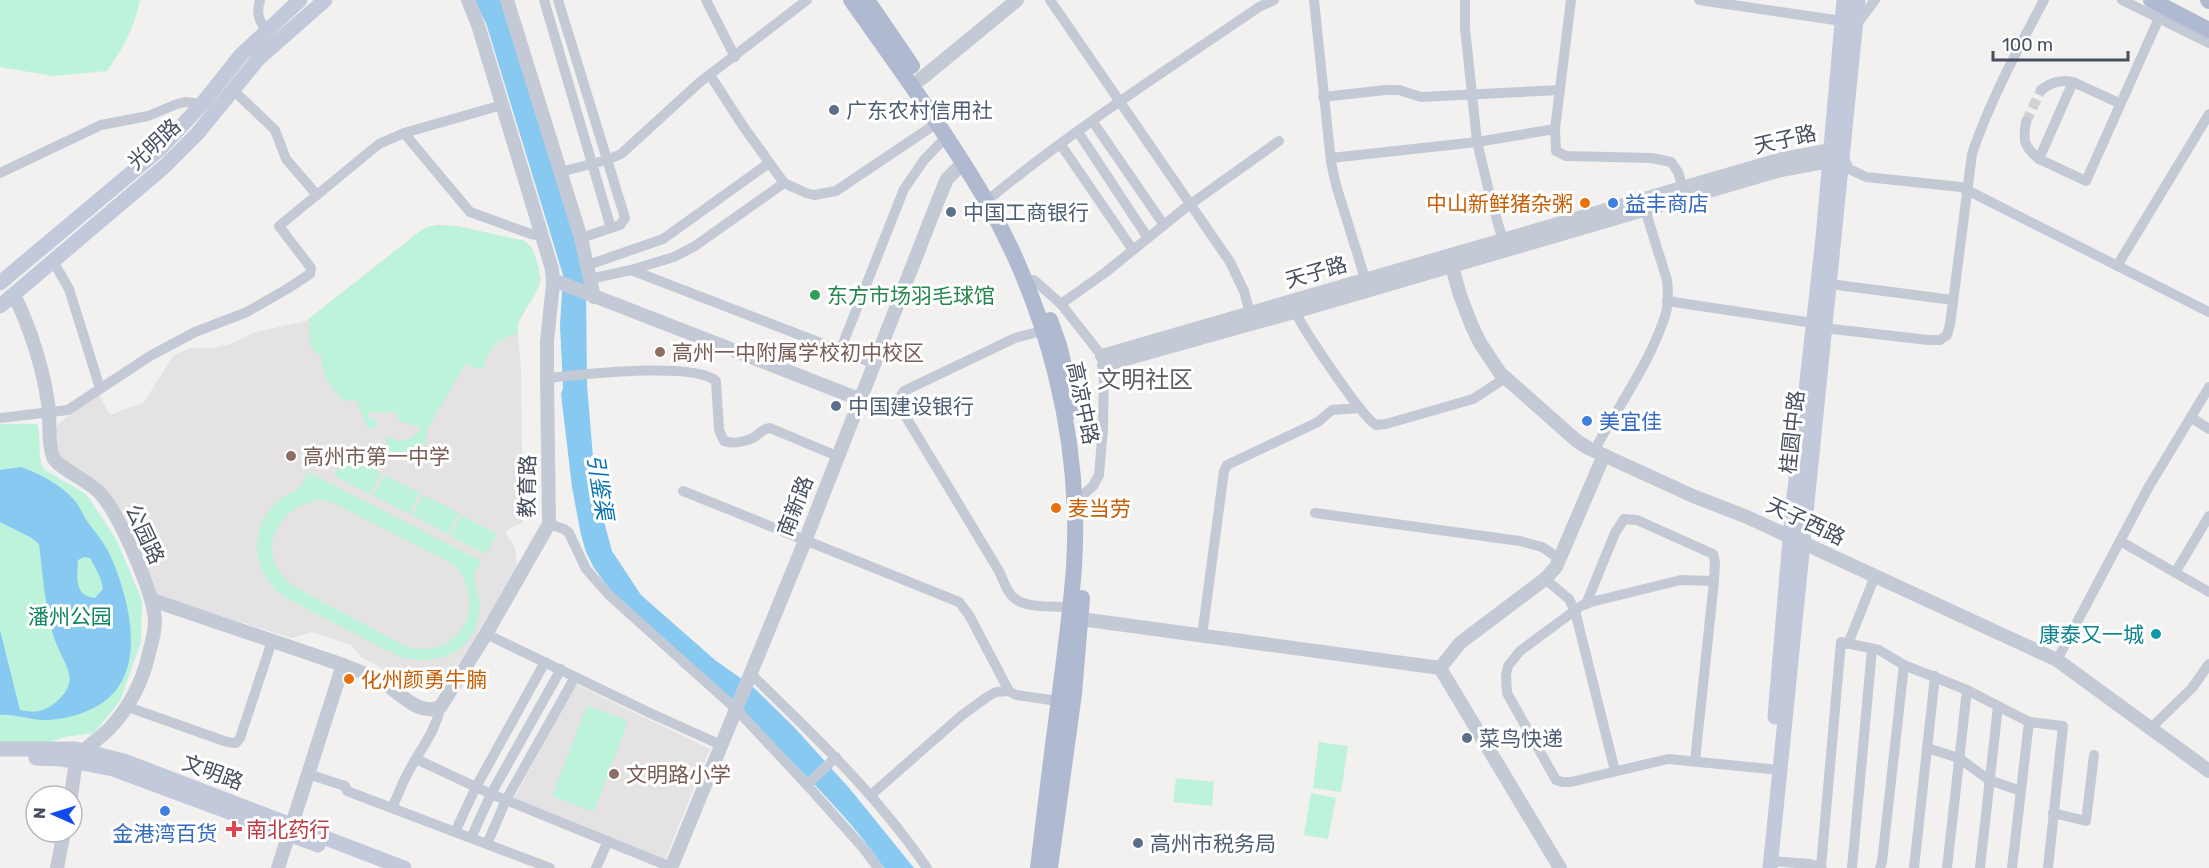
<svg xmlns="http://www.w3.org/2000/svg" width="2209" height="868" font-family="Rubik,'Noto Sans SC',sans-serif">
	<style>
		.education { fill: #e4e2e2 }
		.green { fill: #bdf2db; fill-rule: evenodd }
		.water { fill: #88c9f1; fill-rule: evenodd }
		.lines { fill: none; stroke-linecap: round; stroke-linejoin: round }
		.minor-tunnel { stroke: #d1d1d3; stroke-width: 10; stroke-dasharray: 10 5; stroke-linecap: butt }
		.minor { stroke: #c3cad6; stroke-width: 10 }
		.tertiary { stroke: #c3cad6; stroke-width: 14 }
		.secondary { stroke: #c2c9da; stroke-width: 15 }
		.primary { stroke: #afbad0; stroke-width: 16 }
		.service-dot { fill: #5c6f8a; stroke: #fff; stroke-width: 2 }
		.food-dot { fill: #e8710a; stroke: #fff; stroke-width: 2 }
		.shop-dot { fill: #3f7fe0; stroke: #fff; stroke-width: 2 }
		.leisure-dot { fill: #2e9e5b; stroke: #fff; stroke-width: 2 }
		.education-dot { fill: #8d6e63; stroke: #fff; stroke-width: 2 }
		.culture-dot { fill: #0f9aa8; stroke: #fff; stroke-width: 2 }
		.health-dot { fill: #e0444e; stroke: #fff; stroke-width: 2 }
		.labels { text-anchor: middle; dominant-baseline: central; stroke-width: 6; stroke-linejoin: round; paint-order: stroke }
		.service-label { font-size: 21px; fill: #4e5e75; stroke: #fff; text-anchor: start }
		.street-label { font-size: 21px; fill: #474f5f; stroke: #fff }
		.food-label { font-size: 21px; fill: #c56008; stroke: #fff; text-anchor: start }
		.shop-label { font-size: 21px; fill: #366cbe; stroke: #fff; text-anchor: start }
		.leisure-label { font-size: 21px; fill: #27864d; stroke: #fff; text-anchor: start }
		.education-label { font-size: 21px; fill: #785e54; stroke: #fff; text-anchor: start }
		.park-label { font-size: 21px; fill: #128660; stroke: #fff }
		.culture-label { font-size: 21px; fill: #0d838f; stroke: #fff; text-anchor: end }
		.health-label { font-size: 21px; fill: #be3a42; stroke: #fff; text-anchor: start }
		.water-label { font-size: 22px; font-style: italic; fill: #0571b4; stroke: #fff }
		.quarter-label { font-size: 24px; fill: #5c5f66; stroke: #fff }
	</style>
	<rect width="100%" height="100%" fill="#f3f1f0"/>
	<!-- education -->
	<g class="education">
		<path d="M 437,225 L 457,226 L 525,241 L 532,248 L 541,278 L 539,287 L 517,325 L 521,368 L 523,522 L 505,531 L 515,548 L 517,566 L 477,635 L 442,688 L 431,692 L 424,691 L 361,657 L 351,645 L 312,632 L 291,638 L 162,597 L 153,592 L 136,542 L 121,512 L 106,492 L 62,460 L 57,452 L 55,435 L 56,428 L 59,423 L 99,394 L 110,415 L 144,402 L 173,356 L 190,348 L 212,348 L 230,344 L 256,332 L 306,321 L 424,228 Z"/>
		<path d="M 575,684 L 710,749 L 664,862 L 514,799 Z"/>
	</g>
	<!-- green -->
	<g class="green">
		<path d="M 0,0 L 140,0 C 135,27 123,48 107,71 L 53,76 L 0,67 Z"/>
		<path d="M 437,225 L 457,226 L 525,241 C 532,248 534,252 537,261 C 548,300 516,304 518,333 C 501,337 486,350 484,368 L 475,368 L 465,364 L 427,430 L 425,445 L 397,459 L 387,448 L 386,437 C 408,443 407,443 422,428 L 400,421 L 395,412 L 368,413 L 369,418 L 376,420 L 377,426 L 375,428 L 368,429 L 356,400 L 344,401 C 329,384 322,378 321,355 C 306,351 309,332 310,318 L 424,228 Z"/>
		<path d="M 0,424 L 37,424 C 42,438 36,458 45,470 L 86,494 L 116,539 L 142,600 L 141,642 L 120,701 L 94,733 L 65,737 L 47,743 L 0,743 Z"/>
		<path d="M 345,454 L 381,473 L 370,494 L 334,475 Z"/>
		<path d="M 308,472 L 481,561 C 479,566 474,573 474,578 C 474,587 480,596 480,605 C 479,652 439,667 400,657 L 284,597 C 243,567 250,507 299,489 ZM 318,500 L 332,502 L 455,565 C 480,595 473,640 430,649 C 423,650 414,648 407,647 L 293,586 C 289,582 284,578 280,573 C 258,540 284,506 318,500 Z"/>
		<path d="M 384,475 L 420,493 L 409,514 L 373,495 Z"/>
		<path d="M 423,495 L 459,513 L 448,534 L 412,515 Z"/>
		<path d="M 461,515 L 497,534 L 486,554 L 450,536 Z"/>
		<path d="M 587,705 L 628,721 L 594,812 L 552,796 Z"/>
		<path d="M 1319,742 L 1348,746 L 1341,792 L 1313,788 Z"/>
		<path d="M 1176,778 L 1214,782 L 1212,806 L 1173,802 Z"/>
		<path d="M 1311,793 L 1336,798 L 1328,839 L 1304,835 Z"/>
	</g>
	<!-- water -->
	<g class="water">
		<path d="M 474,0 L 502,0 L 574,229 L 586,285 L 587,385 L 593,457 L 599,503 L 612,551 L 641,595 L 715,660 L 753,687 L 794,727 L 850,789 L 914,868 L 884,868 C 847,813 796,766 748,720 C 703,679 659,637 614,595 L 594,568 L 586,552 L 581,535 L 572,487 L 561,394 L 563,388 L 560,325 L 563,275 L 486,23 Z"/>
		<path d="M 21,467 C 40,474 62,485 75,501 C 80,507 83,515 87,521 C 95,532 104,542 110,555 C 129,597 149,672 102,703 C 86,714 60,721 41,720 C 26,719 15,714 0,715 L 0,630 L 20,710 C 34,713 44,712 55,703 C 81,681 66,668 57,645 C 53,637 51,627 49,618 C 44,593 42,569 39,544 L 30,537 L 0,522 L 0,470 ZM 84,557 L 90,558 C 96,569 101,576 103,589 L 95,598 C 74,596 77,577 78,560 Z"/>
	</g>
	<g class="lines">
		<!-- minor-tunnel -->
		<path class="minor-tunnel" d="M 2026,122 L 2041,90"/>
		<!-- minor -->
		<g class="minor">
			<path d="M 260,0 C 256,13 259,20 266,31"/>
			<path d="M 544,0 L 611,228"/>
			<path d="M 558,0 L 625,218 L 620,225 L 581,238"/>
			<path d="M 706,0 L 735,57"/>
			<path d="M 1050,0 L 1230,262 L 1244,291 L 1252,320"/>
			<path d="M 1314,0 L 1331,162 L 1336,185 L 1367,285"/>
			<path d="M 1465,0 L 1465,28 L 1477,142 L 1491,200 L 1505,247"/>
			<path d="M 1571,0 L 1555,129 L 1556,151 L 1566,156 L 1652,158 L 1671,162 L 1678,172 L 1685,195"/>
			<path d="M 1699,0 L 1842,21"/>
			<path d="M 2122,0 L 2209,43"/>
			<path d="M 1856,25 L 1875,0"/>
			<path d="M 710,75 L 743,126 L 784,183 L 806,193 L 814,195 L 836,191 L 937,123"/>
			<path d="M 232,89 L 275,130 L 286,159 L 317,195"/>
			<path d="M 2041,90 C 2051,82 2061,79 2073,82"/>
			<path d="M 1323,97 L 1385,90 L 1399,90 L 1421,97 L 1560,90"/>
			<path d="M 2119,103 L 2073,82 L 2039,159 L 2086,181 L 2164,7"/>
			<path d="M 1093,122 L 1164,225"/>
			<path d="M 2026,122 C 2023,140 2023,146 2039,159"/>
			<path d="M 1078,132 L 1148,238"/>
			<path d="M 404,133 L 470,212 L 531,234 L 542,236"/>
			<path d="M 1061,145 L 1133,250"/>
			<path d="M 1843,157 L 1849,169 L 1866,177 L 1961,187 L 2209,312"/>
			<path d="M 1331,158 L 1477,142 L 1555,129"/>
			<path d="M 560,172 L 607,160 L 621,154 L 700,82 L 807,0"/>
			<path d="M 0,173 L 101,125 L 148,116 L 177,104 L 185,102 L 202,104"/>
			<path d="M 994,195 C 1078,126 1170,68 1259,7 L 1274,0"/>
			<path d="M 53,261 L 69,289 L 100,388"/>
			<path d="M 588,265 L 663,239 L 769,163"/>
			<path d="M 2117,266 L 2209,114"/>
			<path d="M 631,270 L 674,257 L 695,246 L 784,183"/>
			<path d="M 590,279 L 631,270 L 873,363"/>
			<path d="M 1034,280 L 1061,304 L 1102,356 L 1104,365 L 1103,429 L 1099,475 L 1093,486 L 1085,493"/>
			<path d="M 1830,284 L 1953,300"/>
			<path d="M 1667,301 L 1813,323"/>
			<path d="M 1061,304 L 1106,272 L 1185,208 L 1279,141"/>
			<path d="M 1293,306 C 1298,323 1362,417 1376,425 L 1386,424 L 1473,399 L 1504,379"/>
			<path d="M 1824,328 L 1928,340 L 1940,340 L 1947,335 L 1950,325 L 1972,154 C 1990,100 2018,49 2044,0"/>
			<path d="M 1042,331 L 1015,338 L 904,391 L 900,397 L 900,407 L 999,571 C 1003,579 1006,591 1013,597 C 1025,609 1054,606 1070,607"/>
			<path d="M 840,351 L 904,189 L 924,160 L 946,137"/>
			<path d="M 547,378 C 579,375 693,361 716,381 L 719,430 L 724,441 C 732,444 745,442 753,438 C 760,434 761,429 770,428 L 837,456"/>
			<path d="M 0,418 L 68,410 L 150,356 L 195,332 L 247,312 L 287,289 L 310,274 L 311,268 L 279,226 L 379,144 L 404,133 L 502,105"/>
			<path d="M 2192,418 L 2209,429"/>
			<path d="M 1594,451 C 1618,406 1651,362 1666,313 C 1669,302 1668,291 1667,280 L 1643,203"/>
			<path d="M 683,491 L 959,602 L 969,615 L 1009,691 L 1016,695 L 1058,701"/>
			<path d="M 1315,513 L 1520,541 L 1542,547 L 1560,559"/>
			<path d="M 549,524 L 564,529 L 569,533 L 586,569 L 609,595 L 736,709 L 807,785 L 864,849 L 878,868"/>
			<path d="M 2120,541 L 2209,592"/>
			<path d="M 2175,573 L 2209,516"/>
			<path d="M 1545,579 L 1569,599 L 1575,611 L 1615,771"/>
			<path d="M 1714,581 L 1681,580 L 1591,602 L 1581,606 L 1520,651 L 1508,666 L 1506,675 L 1507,693 L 1556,780 L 1562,782 L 1571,782 L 1668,759 L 1770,769"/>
			<path d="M 1586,604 L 1615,533 L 1624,519 L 1637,520 L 1713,554 L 1715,562 L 1714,581 L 1695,761"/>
			<path d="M 486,634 L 650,713 L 721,745"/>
			<path d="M 1202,636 L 1224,471 L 1227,465 L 1318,422 L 1332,410 L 1360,408"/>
			<path d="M 1848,644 L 1875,576"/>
			<path d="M 2057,660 L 2148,488 L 2209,387"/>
			<path d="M 751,674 C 816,738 875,792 927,868"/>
			<path d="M 128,707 L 227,742 L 236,743 L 240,738 L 272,641"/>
			<path d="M 2151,728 L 2192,688 L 2209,664"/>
			<path d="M 1927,748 L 1959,758 L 1989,780 L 2021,791"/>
			<path d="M 416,759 L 491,794 L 673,868"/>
			<path d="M 308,774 L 345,786 L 347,791 L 550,868"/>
			<path d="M 807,785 L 836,757"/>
			<path d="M 871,795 L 961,716 L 987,697 L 996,692 L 1009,691"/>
			<path d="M 392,808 C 398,795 403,781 410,769 C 422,747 435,732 441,706"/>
			<path d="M 2053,813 L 2086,821 L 2094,755"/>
			<path d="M 455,832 L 476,787 L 545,662"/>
			<path d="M 471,838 L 491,794 L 561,669"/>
			<path d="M 487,844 L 506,800 L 575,677"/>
			<path d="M 1770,861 L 1810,864 L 1822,868"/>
			<path d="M 1821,867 L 1841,642 L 1879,650 L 1904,665 L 1967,690 L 2029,722 L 2063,726 L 2048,868"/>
			<path d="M 596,868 L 608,841"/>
			<path d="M 1852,868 L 1872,649"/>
			<path d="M 1880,868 L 1882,862 L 1904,665"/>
			<path d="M 1914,868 L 1935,676"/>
			<path d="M 1947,868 L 1967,690"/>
			<path d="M 1980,868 L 1998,706"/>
			<path d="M 2012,868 L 2029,722"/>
		</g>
		<!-- tertiary -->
		<g class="tertiary">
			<path d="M 507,0 L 581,238 L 594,297"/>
			<path d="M 921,79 L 1017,0"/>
			<path d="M 1450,260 L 1460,295 L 1471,324 L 1480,343 L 1500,373 L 1577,441 L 1588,448 L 1693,496 L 1747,517 L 2057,660 L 2209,771"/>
			<path d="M 553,280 L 859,399"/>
			<path d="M 14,295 C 30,327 43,368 48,403 C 51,420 47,441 53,457 C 58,468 89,481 100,493 C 119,514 154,593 155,621 C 155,633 151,645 148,657 C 142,683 128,709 110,728 C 100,739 85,746 78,760 C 73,771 73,785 71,796"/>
			<path d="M 1102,356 L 1782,159 L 1831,150 L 1842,156 L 1835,160 L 1781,170 L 1301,310 L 1104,365"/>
			<path d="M 152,600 L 343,665"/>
			<path d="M 1081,619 L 1440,668 L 1560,868"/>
			<path d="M 1440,668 L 1460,643 L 1545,579 L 1556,567 L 1604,455"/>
			<path d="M 57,868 L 64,832"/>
			<path d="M 278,868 L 343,665 C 355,670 368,674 379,680 C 397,689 419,719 441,706 L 486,634 L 549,524 L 547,375 L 547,341 L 553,284 L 552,269 L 478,25 L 468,0"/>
			<path d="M 671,868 L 805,541 L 939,198 L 947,179 L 963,163"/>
		</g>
		<!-- secondary -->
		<g class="secondary">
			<path d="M 0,283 L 161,148 L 202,104 L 241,55 L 300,0"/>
			<path d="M 0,306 L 165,166 L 197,134 L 259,58 L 325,0"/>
			<path d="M 1775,717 L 1792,515 L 1823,238 L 1844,0"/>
			<path d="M 0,749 L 76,749 L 124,761 L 404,868"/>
			<path d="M 36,758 L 61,759 L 113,769 L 318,845"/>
			<path d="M 1770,868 L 1858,0"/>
		</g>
		<!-- primary -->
		<g class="primary">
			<path d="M 851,0 C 897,65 944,129 984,197 C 1048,307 1082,440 1074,567 C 1071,609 1065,651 1060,692 C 1052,751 1045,809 1038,868"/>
			<path d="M 867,0 L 912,66"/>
			<path d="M 2151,0 L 2209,30"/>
			<path d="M 2208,0 L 2209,1"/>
			<path d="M 1050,320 L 1059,345 L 1075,411"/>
			<path d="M 1050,868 L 1074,694 L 1082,598"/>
		</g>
	</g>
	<!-- markers -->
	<g class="service-dot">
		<circle cx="834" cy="110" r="6"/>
		<circle cx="951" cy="212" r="6"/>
		<circle cx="836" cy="406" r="6"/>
		<circle cx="1467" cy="738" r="6"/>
		<circle cx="1138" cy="843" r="6"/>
	</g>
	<g class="food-dot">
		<circle cx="1585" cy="203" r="6"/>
		<circle cx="1056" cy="508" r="6"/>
		<circle cx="349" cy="679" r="6"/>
	</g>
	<g class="shop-dot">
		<circle cx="1613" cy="203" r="6"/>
		<circle cx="1587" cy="421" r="6"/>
		<circle cx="165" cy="811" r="6"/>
	</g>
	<circle class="leisure-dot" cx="815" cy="295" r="6"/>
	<g class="education-dot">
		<circle cx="660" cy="352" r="6"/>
		<circle cx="291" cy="456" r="6"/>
		<circle cx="614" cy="774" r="6"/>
	</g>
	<circle class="culture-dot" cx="2156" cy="634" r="6"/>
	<path class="health-dot" d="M231 820h6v6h6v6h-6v6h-6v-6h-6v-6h6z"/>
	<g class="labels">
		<!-- service labels -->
		<g class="service-label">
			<text x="846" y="110">广东农村信用社</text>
			<text x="963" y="212">中国工商银行</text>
			<text x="848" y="406">中国建设银行</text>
			<text x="1479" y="738">菜鸟快递</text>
			<text x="1150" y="843">高州市税务局</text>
		</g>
		<!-- street labels -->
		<g class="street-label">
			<text transform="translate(1785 139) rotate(-13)">天子路</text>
			<text transform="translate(154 144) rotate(-43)">光明路</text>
			<text transform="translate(1316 272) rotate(-16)">天子路</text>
			<text transform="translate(1083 403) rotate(78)">高凉中路</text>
			<text transform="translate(1792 432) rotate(-84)">桂圆中路</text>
			<text transform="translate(527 486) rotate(-89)">教育路</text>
			<text transform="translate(795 506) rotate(-69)">南新路</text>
			<text transform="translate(1806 521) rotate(25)">天子西路</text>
			<text transform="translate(145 534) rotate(65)">公园路</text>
			<text transform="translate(213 772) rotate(20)">文明路</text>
		</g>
		<!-- food labels -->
		<g class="food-label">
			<text x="1573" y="203" text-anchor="end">中山新鲜猪杂粥</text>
			<text x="1068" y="508">麦当劳</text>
			<text x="361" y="679">化州颜勇牛腩</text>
		</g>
		<!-- shop labels -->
		<g class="shop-label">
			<text x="1625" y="203">益丰商店</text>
			<text x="1599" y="421">美宜佳</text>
			<text x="165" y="833" text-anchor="middle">金港湾百货</text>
		</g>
		<!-- leisure labels -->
		<g class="leisure-label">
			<text x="827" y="295">东方市场羽毛球馆</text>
		</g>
		<!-- education labels -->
		<g class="education-label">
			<text x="672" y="352">高州一中附属学校初中校区</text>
			<text x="303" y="456">高州市第一中学</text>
			<text x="626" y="774">文明路小学</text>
		</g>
		<!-- park labels -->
		<g class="park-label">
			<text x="70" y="616">潘州公园</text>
		</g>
		<!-- culture labels -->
		<g class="culture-label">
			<text x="2144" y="634">康泰又一城</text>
		</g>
		<!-- health labels -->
		<g class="health-label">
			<text x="246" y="829">南北药行</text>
		</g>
		<!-- water labels -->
		<g class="water-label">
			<text transform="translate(600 487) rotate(81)">引鉴渠</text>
		</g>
		<!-- quarter labels -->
		<g class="quarter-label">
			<text x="1145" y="380">文明社区</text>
		</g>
	</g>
	<!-- north arrow -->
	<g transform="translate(54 814) rotate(273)"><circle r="28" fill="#ffffff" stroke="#b5b9bf" stroke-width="1.5"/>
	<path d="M0-4.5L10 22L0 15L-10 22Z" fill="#104aed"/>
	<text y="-9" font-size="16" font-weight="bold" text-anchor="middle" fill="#474f5f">N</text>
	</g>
	<!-- scale -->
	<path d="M1993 51v9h135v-9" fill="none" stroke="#474f5f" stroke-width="3"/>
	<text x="2002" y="51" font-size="18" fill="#474f5f" stroke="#ffffff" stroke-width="4.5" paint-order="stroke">100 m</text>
</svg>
